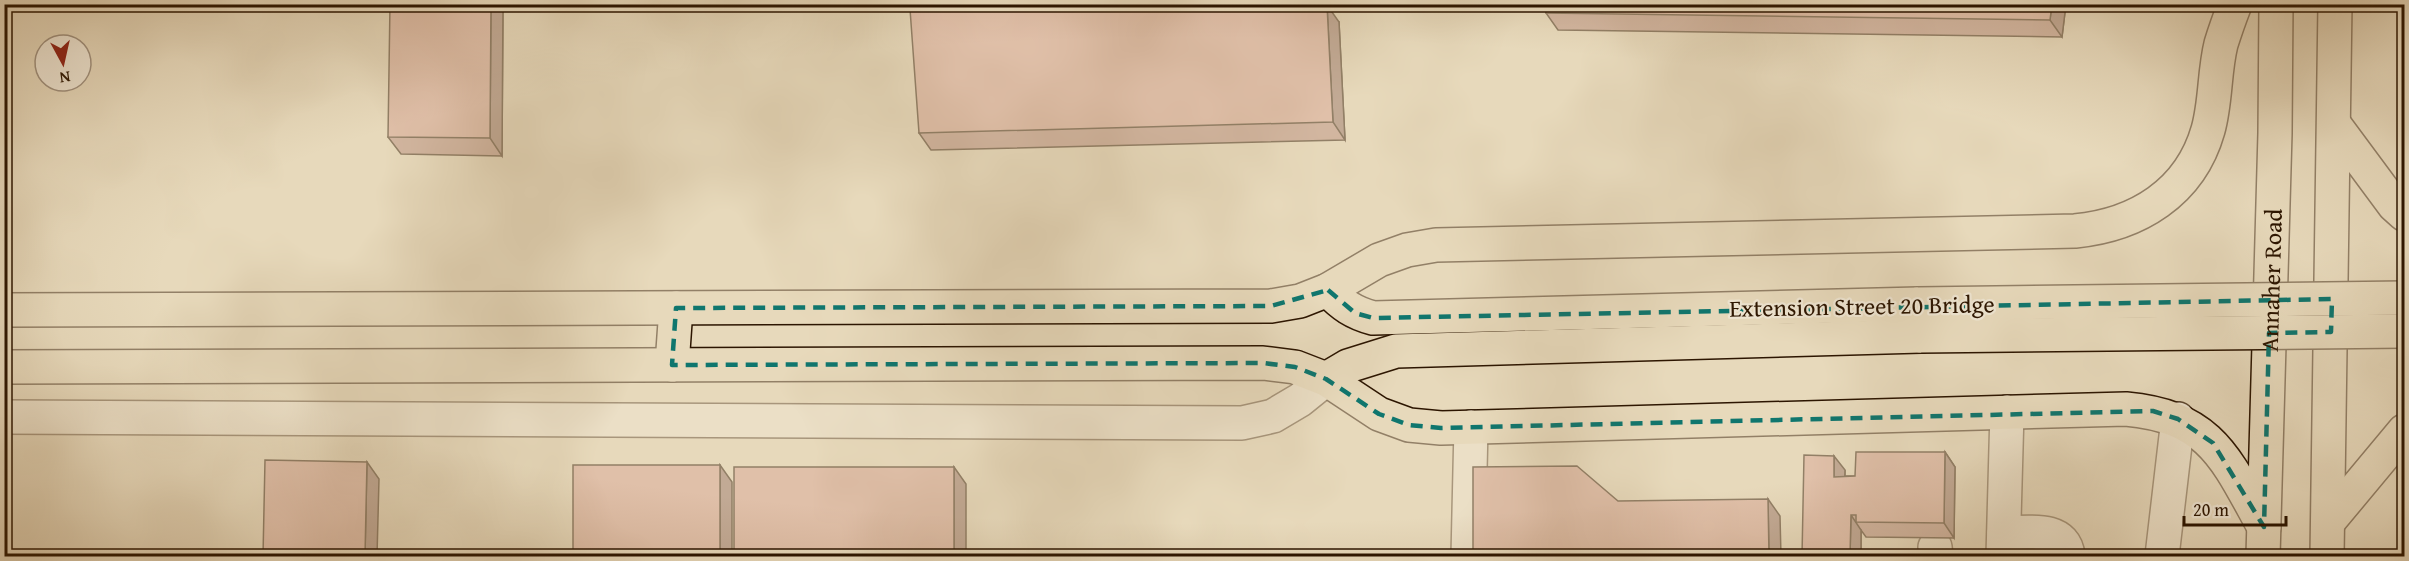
<svg xmlns="http://www.w3.org/2000/svg" width="2409" height="561" font-family="'Gentium Book Plus',serif">
	<style>
		.lines { fill: none; stroke-linecap: round; stroke-linejoin: round }
		.minor-casing { stroke: #5b462f; stroke-width: 36 }
		.major-casing { stroke: #2c1500; stroke-width: 36 }
		.minor { stroke: #efe6d3; stroke-width: 33 }
		.major { stroke: #e7d9bb; stroke-width: 33 }
		.major-bridge-casing { stroke: #2c1500; stroke-width: 36; stroke-linecap: butt }
		.major-bridge { stroke: #e7d9bb; stroke-width: 33 }
		.wall { fill: #b98c7e; stroke: #2c1500; stroke-width: 1.5 }
		.shaded-wall { fill: #967266; stroke: #2c1500; stroke-width: 1.5 }
		.building { fill: #d7a392; stroke: #2c1500; stroke-width: 1.5 }
		.marked { fill: none; stroke: #0f766e; stroke-width: 4.5; stroke-dasharray: 12 8; stroke-linejoin: round }
		.labels { text-anchor: middle; dominant-baseline: central; stroke-width: 4.5; stroke-linejoin: round; paint-order: stroke }
		.street-label { font-size: 24px; fill: #2c1500; stroke: #efe6d3 }
	</style>
	<rect width="100%" height="100%" fill="#e7d9bb"/>
	<filter id="stains"><feTurbulence type="fractalNoise" baseFrequency=".00333" numOctaves="4"/><feColorMatrix values="0 0 0 0 .2 0 0 0 0 .09 0 0 0 0 .02 0 0 0 .5 -.17"/></filter>
	<radialGradient id="worn" r=".72"><stop offset=".6" stop-color="#630" stop-opacity="0"/><stop offset="1" stop-color="#630" stop-opacity=".3"/></radialGradient>
	<g class="lines">
		<defs>
			<g id="minor">
				<path d="M 4,417 L 1242,423 L 1273,416 L 1300,400 L 1326,379"/>
				<path d="M 2004,533 C 2027,533 2065,525 2068,556"/>
				<path d="M 1935,547 L 1936,556"/>
				<path d="M 1468,556 L 1471,427"/>
				<path d="M 2003,556 L 2007,412"/>
				<path d="M 2162,556 L 2178,419"/>
			</g>
			<g id="major">
				<path d="M 2334,124 L 2394,205 L 2404,214"/>
				<path d="M 1328,290 C 1342,305 1354,313 1373,318 L 1918,304"/>
				<path d="M 4,310 L 1271,306 L 1300,301 L 1328,290 L 1379,260 L 1407,250 L 1436,245 L 2075,231 C 2137,225 2190,193 2208,130 C 2216,102 2214,72 2221,44 C 2225,31 2230,17 2235,4"/>
				<path d="M 672,365 L 676,308"/>
				<path d="M 4,367 L 1263,363 L 1295,367 L 1326,379 L 1379,414 L 1409,425 L 1441,428 L 2126,409 C 2212,417 2226,459 2264,527"/>
				<path d="M 1326,379 L 1348,366 L 1396,351 L 1921,336"/>
				<path d="M 2329,521 L 2404,431"/>
				<path id="s1" d="M 2263,556 L 2275,133 L 2276,4"/>
				<path d="M 2327,556 L 2335,4"/>
			</g>
		</defs>
		<!-- minor casing -->
		<use href="#minor" class="minor-casing"/>
		<!-- major casing -->
		<use href="#major" class="major-casing"/>
		<!-- minor -->
		<use href="#minor" class="minor"/>
		<!-- major -->
		<use href="#major" class="major"/>
		<defs>
			<g id="major-bridge">
				<path d="M 1918,304 L 2404,298"/>
				<path d="M 1921,336 L 2404,331"/>
			</g>
		</defs>
		<!-- major-bridge casing -->
		<use href="#major-bridge" class="major-bridge-casing"/>
		<!-- major-bridge -->
		<use href="#major-bridge" class="major-bridge"/>
	</g>
	<!-- wall -->
	<g class="wall">
		<path d="M 503,4 L 502,156 L 401,154 L 388,137 Z"/>
		<path d="M 1545,4 L 2066,4 L 2062,37 L 1558,30 L 1546,13 Z"/>
		<path d="M 1339,22 L 1345,140 L 931,150 L 919,133 Z"/>
		<path d="M 1945,452 L 1955,467 L 1954,538 L 1866,537 L 1861,530 L 1861,556 L 1802,556 L 1845,470 L 1845,476 L 1855,476 Z"/>
	</g>
	<!-- shaded-wall -->
	<g class="shaded-wall">
		<path d="M 491,4 L 503,4 L 502,156 L 490,138 Z"/>
		<path d="M 2052,4 L 2066,4 L 2062,37 L 2050,20 Z"/>
		<path d="M 1327,5 L 1339,22 L 1345,140 L 1333,122 Z"/>
		<path d="M 1945,452 L 1955,467 L 1954,538 L 1944,523 Z"/>
		<path d="M 1834,456 L 1845,470 L 1844,491 L 1834,477 Z"/>
		<path d="M 367,462 L 379,479 L 377,556 L 365,556 Z"/>
		<path d="M 720,465 L 732,482 L 732,556 L 720,556 Z"/>
		<path d="M 954,467 L 966,484 L 966,556 L 954,556 Z"/>
		<path d="M 1768,499 L 1780,516 L 1781,556 L 1769,556 Z"/>
		<path d="M 1851,515 L 1861,530 L 1861,556 L 1850,556 Z"/>
	</g>
	<!-- building -->
	<g class="building">
		<path d="M 390,4 L 491,4 L 490,138 L 388,137 Z"/>
		<path d="M 1545,4 L 2052,4 L 2050,20 L 1546,13 Z"/>
		<path d="M 1327,5 L 1333,122 L 919,133 L 910,9 Z"/>
		<path d="M 1856,452 L 1945,452 L 1944,523 L 1856,522 L 1856,515 L 1851,515 L 1850,556 L 1802,556 L 1804,455 L 1834,456 L 1834,477 L 1855,476 Z"/>
		<path d="M 265,460 L 367,462 L 365,556 L 263,556 Z"/>
		<rect x="573" y="465" width="147" height="91"/>
		<path d="M 1577,466 L 1618,501 L 1768,499 L 1769,556 L 1473,556 L 1473,467 Z"/>
		<rect x="734" y="467" width="220" height="89"/>
		<path d="M 4,551 L 90,552 L 90,556 L 4,556 Z"/>
	</g>
	<!-- marked area -->
	<path d="M0 0H2409V561H0ZM 1328,290 L 1355,313 L 1373,318 L 2332,299 L 2331,332 L 2269,333 L 2264,527 L 2213,443 L 2178,419 L 2153,411 L 1441,428 L 1409,425 L 1379,414 L 1326,379 L 1295,367 L 1263,363 L 672,365 L 676,308 L 1271,306 Z" fill="#e7d9bb" fill-opacity=".55" fill-rule="evenodd"/>
	<path class="marked" d="M 1328,290 L 1355,313 L 1373,318 L 2332,299 L 2331,332 L 2269,333 L 2264,527 L 2213,443 L 2178,419 L 2153,411 L 1441,428 L 1409,425 L 1379,414 L 1326,379 L 1295,367 L 1263,363 L 672,365 L 676,308 L 1271,306 Z"/>
	<g class="labels">
		<!-- street labels -->
		<g class="street-label">
			<text stroke="none"><textPath href="#s1" startOffset="276">Annaher Road</textPath></text>
			<text transform="translate(1862 306) rotate(-1)">Extension Street 20 Bridge</text>
		</g>
	</g>
	<!-- margin -->
	<rect width="2409" height="561" fill="none" stroke="#e7d9bb" stroke-width="24"/>
	<rect x="6" y="6" width="2397" height="549" fill="none" stroke="#2c1500" stroke-width="3"/>
	<rect x="12" y="12" width="2385" height="537" fill="none" stroke="#2c1500" stroke-width="1.5"/>
	<!-- north arrow -->
	<g transform="translate(63 63) rotate(172)"><circle r="28" fill="#efe6d3" stroke="#a1927f" stroke-width="1.5"/>
	<path d="M0-4.5L10 22L0 15L-10 22Z" fill="#8f2418"/>
	<text y="-9" font-size="16" font-weight="bold" text-anchor="middle" fill="#2c1500">N</text>
	</g>
	<!-- scale -->
	<path d="M2184 516v9h102v-9" fill="none" stroke="#2c1500" stroke-width="3"/>
	<text x="2193" y="516" font-size="18" fill="#2c1500" stroke="#efe6d3" stroke-width="4.5" paint-order="stroke">20 m</text>
	<rect width="100%" height="100%" filter="url(#stains)"/>
	<rect width="100%" height="100%" fill="url(#worn)"/>
</svg>
